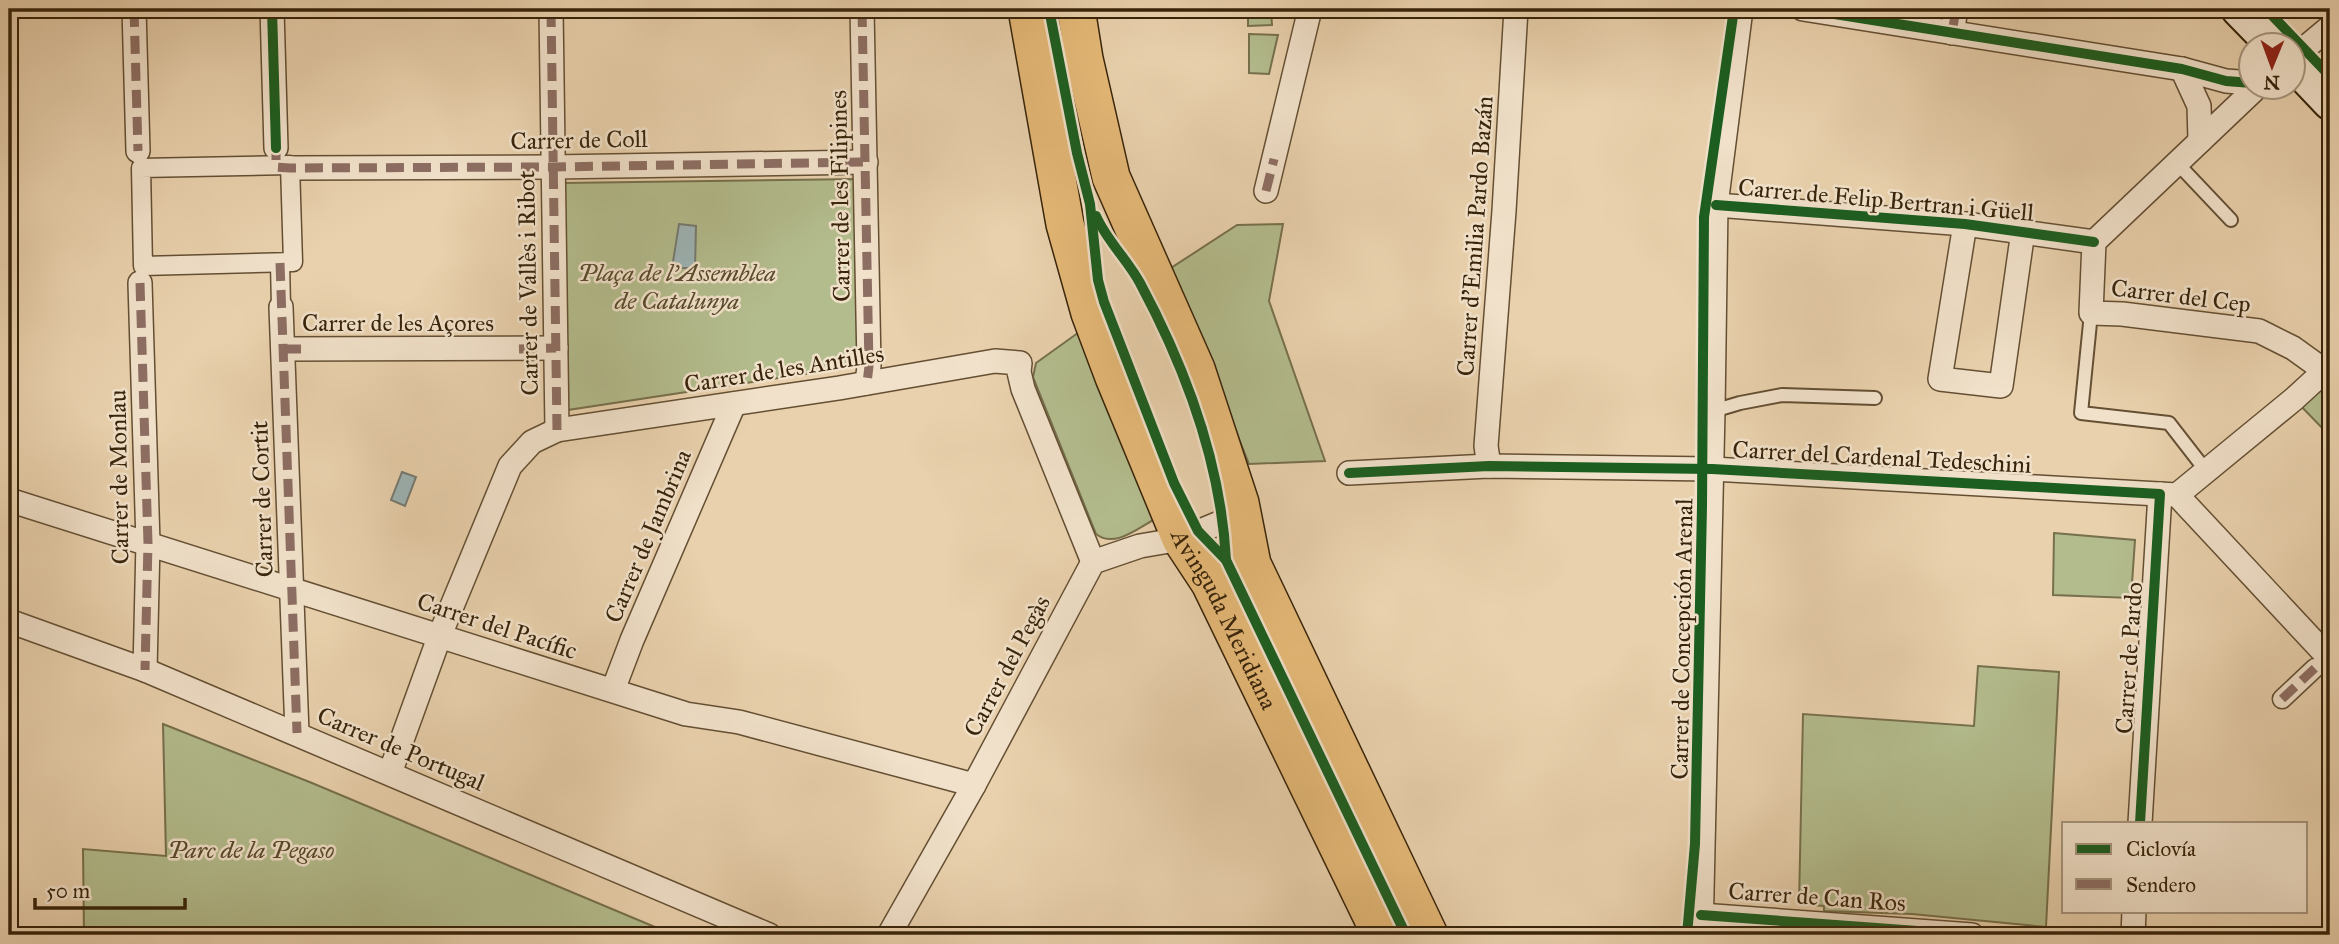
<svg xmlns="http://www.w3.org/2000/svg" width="2339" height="944" font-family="'IM FELL Great Primer',serif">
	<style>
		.green { fill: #b3bc8d; stroke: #76704c; stroke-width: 2 }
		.water { fill: #9db4b6; stroke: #757a71; stroke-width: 2 }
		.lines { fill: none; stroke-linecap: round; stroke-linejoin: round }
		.service-casing { stroke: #644f33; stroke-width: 16 }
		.pedestrian-casing { stroke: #644f33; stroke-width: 21 }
		.minor-casing { stroke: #644f33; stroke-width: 26 }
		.secondary-casing { stroke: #38240a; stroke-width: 37 }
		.primary-casing { stroke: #38240a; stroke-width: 40 }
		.service { stroke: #f1e1ca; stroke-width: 12 }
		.pedestrian { stroke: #f1e1ca; stroke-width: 18 }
		.minor { stroke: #f1e1ca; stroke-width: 23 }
		.secondary { stroke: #f1e1ca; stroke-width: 33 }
		.primary { stroke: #e4b876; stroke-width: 37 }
		.quiet { stroke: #8d6e63; stroke-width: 9; stroke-dasharray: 18 9; stroke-linecap: butt }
		.cycleway-casing { stroke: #f1e1ca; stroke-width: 15 }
		.cycleway { stroke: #1b5e20; stroke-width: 10 }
		.labels { text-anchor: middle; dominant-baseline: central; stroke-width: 5; stroke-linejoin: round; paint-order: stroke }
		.street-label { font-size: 24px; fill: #38240a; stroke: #f1e1ca }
		.park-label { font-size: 24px; font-style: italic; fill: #574a2b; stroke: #f1e1ca }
	</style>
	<rect width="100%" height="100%" fill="#e9d1ad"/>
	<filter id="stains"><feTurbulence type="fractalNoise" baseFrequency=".00286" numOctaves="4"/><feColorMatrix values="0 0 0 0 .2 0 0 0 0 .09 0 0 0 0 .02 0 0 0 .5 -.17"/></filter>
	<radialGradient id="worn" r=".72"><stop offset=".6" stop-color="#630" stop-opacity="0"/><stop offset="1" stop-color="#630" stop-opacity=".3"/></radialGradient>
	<!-- green -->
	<g class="green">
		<path d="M 1248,9 L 1271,9 L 1272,25 L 1248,26 Z"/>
		<path d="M 1249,34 L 1278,35 L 1269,74 L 1249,73 Z"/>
		<path d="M 859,179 L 862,360 L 857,366 L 561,411 L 563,183 Z"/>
		<path d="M 1283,224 L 1269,301 L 1325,461 L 1249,464 L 1171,268 L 1237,225 Z"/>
		<path d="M 1082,330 L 1157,518 C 1139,527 1115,549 1096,534 L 1033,377 L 1036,363 Z"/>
		<path d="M 2330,366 L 2330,436 L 2294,399 Z"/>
		<path d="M 2054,533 L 2135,540 L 2131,598 L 2053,595 Z"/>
		<path d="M 1978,666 L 2059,672 L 2046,927 L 1912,914 L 1824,911 L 1824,906 L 1799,904 L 1803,714 L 1974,726 Z"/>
		<path d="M 163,724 L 312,783 L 674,935 L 84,935 L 83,849 L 166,856 Z"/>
	</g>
	<!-- water -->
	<g class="water">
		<path d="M 679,224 L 696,226 L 695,268 L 672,268 Z"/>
		<path d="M 402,472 L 416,477 L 405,506 L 391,500 Z"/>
	</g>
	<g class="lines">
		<defs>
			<g id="service">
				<path d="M 2177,163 L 2231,220"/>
				<path d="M 2091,313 L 2081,413 L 2169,423 L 2207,472"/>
				<path d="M 1713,411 L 1740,403 L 1782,395 L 1875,398"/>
			</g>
			<g id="pedestrian">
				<path d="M 290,165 L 293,262 L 143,266 L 141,168 Z"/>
				<path d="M 280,263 L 281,307"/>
				<path d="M 2282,699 L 2315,668"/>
			</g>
			<g id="minor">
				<path d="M 134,9 L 138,151"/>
				<path d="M 272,9 L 276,148"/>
				<path d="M 551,9 L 557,430"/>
				<path d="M 862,9 L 869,366 L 867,383"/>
				<path d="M 1803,9 L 2182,69 L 2226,81 L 2252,83"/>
				<path d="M 1952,33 L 1956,9"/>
				<path d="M 2294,57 L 2330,27"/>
				<path d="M 2182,69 L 2199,106 L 2200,141"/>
				<path d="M 293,168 L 552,167 L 866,162"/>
				<path d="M 1266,191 L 1310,9"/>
				<path d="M 1716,205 L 1965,224 L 2094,242 L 2256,88"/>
				<path d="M 1965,224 L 1940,379 L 2001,386 L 2023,231"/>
				<path d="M 2094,242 L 2091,313 L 2122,314 L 2259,331 L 2293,348 L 2325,371"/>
				<path d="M 140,283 L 148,543 L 145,670"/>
				<path d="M 281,307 L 297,733"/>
				<path d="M 283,349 L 556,348"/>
				<path d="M 1489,466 L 1486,446 L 1504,211 L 1516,9"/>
				<path d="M 1349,473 L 1489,466 L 1712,469 L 2177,495 L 2330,659"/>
				<path d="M 2177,495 L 2294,399 L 2330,366"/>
				<path d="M 9,500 L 686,714 L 739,722 L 974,785"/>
				<path d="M 9,621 L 145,670 L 769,935"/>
				<path d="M 613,690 L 632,640 L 734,404"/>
				<path d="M 390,773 L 440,635 L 510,466 L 532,442 L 557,430 L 839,388 L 995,361 L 1020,363 L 1019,372 L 1023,389 L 1093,562"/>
				<path d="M 2140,823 L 2160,494"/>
				<path d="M 1701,915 L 1972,935"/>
				<path d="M 889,935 L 974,785 L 1093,562 L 1140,546 L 1181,539 L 1224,521 L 1240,503"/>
				<path d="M 1701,935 L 1713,411 L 1716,205 L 1741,9"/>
				<path d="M 2133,935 L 2134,911"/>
			</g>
			<g id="secondary">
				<path d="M 2238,9 L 2274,46"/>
				<path d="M 2294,65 L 2330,103"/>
			</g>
			<g id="primary">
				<path id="s1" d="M 1027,9 L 1065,224 L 1090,313 L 1114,377 L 1181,539 L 1210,583 L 1381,935"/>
				<path d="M 1076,9 L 1084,59 L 1111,177 L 1196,369 L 1240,503 L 1252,564 L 1429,935"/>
			</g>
		</defs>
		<!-- service casing -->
		<use href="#service" class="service-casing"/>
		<!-- pedestrian casing -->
		<use href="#pedestrian" class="pedestrian-casing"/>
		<!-- minor casing -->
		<use href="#minor" class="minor-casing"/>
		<!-- secondary casing -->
		<use href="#secondary" class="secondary-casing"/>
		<!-- primary casing -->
		<use href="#primary" class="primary-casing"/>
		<!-- service -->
		<use href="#service" class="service"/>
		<!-- pedestrian -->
		<use href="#pedestrian" class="pedestrian"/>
		<!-- minor -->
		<use href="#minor" class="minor"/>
		<!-- secondary -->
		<use href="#secondary" class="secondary"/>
		<!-- primary -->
		<use href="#primary" class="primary"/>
		<!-- quiet -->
		<g class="quiet">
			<path d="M 134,9 L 138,151"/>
			<path d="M 551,9 L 557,430"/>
			<path d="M 862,9 L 869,366 L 867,383"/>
			<path d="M 1952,33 L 1956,9"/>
			<path d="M 276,142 L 276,167 L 290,168 L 552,167 L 866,162"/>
			<path d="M 1266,191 L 1274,159"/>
			<path d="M 280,263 L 297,733"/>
			<path d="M 140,283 L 148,543 L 145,670"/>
			<path d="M 283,349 L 302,349"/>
			<path d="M 519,349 L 556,348"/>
			<path d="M 2282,699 L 2315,668"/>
		</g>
		<defs>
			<g id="cycleway">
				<path d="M 272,9 L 276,148"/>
				<path d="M 1049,9 L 1077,153 L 1090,204 L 1098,280 L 1104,302 L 1174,483 L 1198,531 L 1226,560 L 1406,935"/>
				<path d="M 1803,9 L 2182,69 L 2226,81 L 2252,83"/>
				<path d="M 2266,9 L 2330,76"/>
				<path d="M 1716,205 L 1965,224 L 2094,242"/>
				<path d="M 1096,216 C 1107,241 1127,259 1140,283 C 1185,367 1221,464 1226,560"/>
				<path d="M 1349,473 L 1489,466 L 1712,469 L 2160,494 L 2140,823"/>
				<path d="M 1701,915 L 1972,935"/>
				<path d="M 1687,935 L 1695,844 L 1702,506 L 1704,217 L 1734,9"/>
			</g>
		</defs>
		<!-- cycleway casing -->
		<use href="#cycleway" class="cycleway-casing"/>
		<!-- cycleway -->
		<use href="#cycleway" class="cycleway"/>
	</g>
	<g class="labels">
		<!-- street labels -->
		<g class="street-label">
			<text transform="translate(579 140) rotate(-1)">Carrer de Coll</text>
			<text transform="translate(840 196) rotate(-91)">Carrer de les Filipines</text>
			<text transform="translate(1886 200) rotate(5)">Carrer de Felip Bertran i Güell</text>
			<text transform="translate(1475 236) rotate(-86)">Carrer d'Emilia Pardo Bazán</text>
			<text transform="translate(528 283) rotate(-91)">Carrer de Vallès i Ribot</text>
			<text transform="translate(2181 296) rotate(7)">Carrer del Cep</text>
			<text x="398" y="323">Carrer de les Açores</text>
			<text transform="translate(784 369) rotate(-9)">Carrer de les Antilles</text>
			<text transform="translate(1882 457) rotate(3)">Carrer del Cardenal Tedeschini</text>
			<text transform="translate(119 477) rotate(-91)">Carrer de Monlau</text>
			<text transform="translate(262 499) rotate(-92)">Carrer de Cortit</text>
			<text transform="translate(648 536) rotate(-67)">Carrer de Jambrina</text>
			<text stroke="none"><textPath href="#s1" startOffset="646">Avinguda Meridiana</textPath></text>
			<text transform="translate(497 626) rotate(18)">Carrer del Pacífic</text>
			<text transform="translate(1682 639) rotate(-89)">Carrer de Concepción Arenal</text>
			<text transform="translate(2129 658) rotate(-86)">Carrer de Pardo</text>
			<text transform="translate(1007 666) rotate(-62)">Carrer del Pegàs</text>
			<text transform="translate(401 749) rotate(23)">Carrer de Portugal</text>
			<text transform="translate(1817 897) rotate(4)">Carrer de Can Ros</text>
		</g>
		<!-- park labels -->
		<g class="park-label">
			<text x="677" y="273">Plaça de l'Assemblea<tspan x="677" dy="28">de Catalunya</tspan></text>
			<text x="251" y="850">Parc de la Pegaso</text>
		</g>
	</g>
	<!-- margin -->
	<rect width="2339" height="944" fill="none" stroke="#e9d1ad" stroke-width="35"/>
	<rect x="10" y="10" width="2318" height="923" fill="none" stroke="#38240a" stroke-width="3.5"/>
	<rect x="18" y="18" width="2304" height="909" fill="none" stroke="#38240a" stroke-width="2"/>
	<!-- legend -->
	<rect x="2062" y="822" width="245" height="91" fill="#f1e1ca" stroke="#a7957d" stroke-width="2"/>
	<rect x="2076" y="844" width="35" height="10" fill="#1b5e20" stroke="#a7957d" stroke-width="2"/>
	<text x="2126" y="856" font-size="21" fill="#38240a">Ciclovía</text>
	<rect x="2076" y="879" width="35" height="10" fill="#8d6e63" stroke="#a7957d" stroke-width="2"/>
	<text x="2126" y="892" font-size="21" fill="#38240a">Sendero</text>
	<!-- north arrow -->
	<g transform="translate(2272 66) rotate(181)"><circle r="33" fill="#f1e1ca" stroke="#a7957d" stroke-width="2"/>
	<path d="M0-5L12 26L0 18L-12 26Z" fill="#8f2418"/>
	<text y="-10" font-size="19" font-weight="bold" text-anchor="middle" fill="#38240a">N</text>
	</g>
	<!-- scale -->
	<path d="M35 898v10h150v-10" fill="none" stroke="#38240a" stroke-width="3.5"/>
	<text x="46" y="898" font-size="21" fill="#38240a" stroke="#f1e1ca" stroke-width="5" paint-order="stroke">50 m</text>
	<rect width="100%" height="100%" filter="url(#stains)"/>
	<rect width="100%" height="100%" fill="url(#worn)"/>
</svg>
